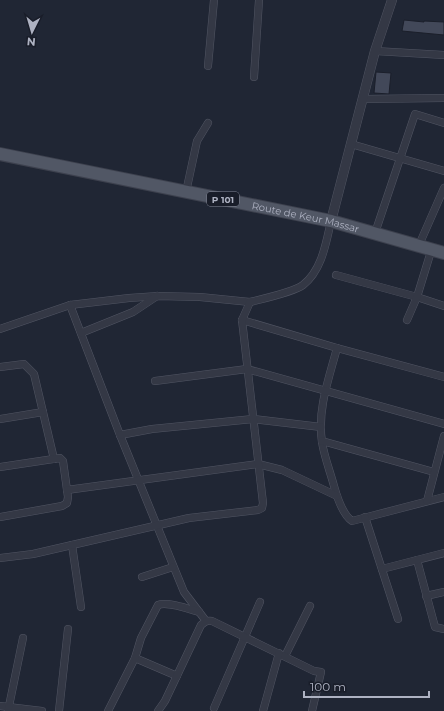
<svg xmlns="http://www.w3.org/2000/svg" width="444" height="711" font-family="Montserrat,sans-serif">
	<style>
		.building { fill: #424859; stroke: #1b1f2b }
		.lines { fill: none; stroke-linecap: round; stroke-linejoin: round }
		.minor-casing { stroke: #515563; stroke-width: 8 }
		.tertiary-casing { stroke: #515563; stroke-width: 10 }
		.primary-casing { stroke: #3d414e; stroke-width: 14 }
		.minor { stroke: #343845; stroke-width: 7 }
		.tertiary { stroke: #343845; stroke-width: 9 }
		.primary { stroke: #515765; stroke-width: 12 }
		.labels { text-anchor: middle; dominant-baseline: central; stroke-width: 3; stroke-linejoin: round; paint-order: stroke }
		.shield { fill: #191d29; stroke: #818594; stroke-width: 1 }
		.shield-label { font-size: 9px; font-weight: bold; fill: #aeb2c2 }
		.street-label { font-size: 10px; fill: #aeb2c2; stroke: #191d29 }
	</style>
	<rect width="100%" height="100%" fill="#202634"/>
	<!-- building -->
	<g class="building">
		<path d="M 404,20 L 424,22 L 424,21 L 444,22 L 444,35 L 402,31 Z"/>
		<path d="M 376,72 L 391,73 L 389,94 L 374,93 Z"/>
	</g>
	<g class="lines">
		<defs>
			<g id="minor">
				<path d="M 375,51 L 444,55"/>
				<path d="M 208,66 L 214,0"/>
				<path d="M 254,77 L 259,0"/>
				<path d="M 363,99 L 444,98"/>
				<path d="M 351,144 L 444,171"/>
				<path d="M 186,192 L 197,141 L 208,123"/>
				<path d="M 375,233 L 415,114 L 444,123"/>
				<path d="M 419,245 L 444,188"/>
				<path d="M 336,275 L 417,297 L 444,306"/>
				<path d="M 70,305 L 120,435 L 184,592 L 206,621"/>
				<path d="M 242,320 L 337,348 L 444,377"/>
				<path d="M 407,320 L 417,297 L 432,248"/>
				<path d="M 0,329 L 70,305 L 129,298 L 158,296 L 200,297 L 250,302"/>
				<path d="M 81,333 L 133,312 L 157,296"/>
				<path d="M 337,348 C 329,378 317,410 322,442 C 324,456 330,471 334,486 C 337,497 342,514 352,521 L 444,497"/>
				<path d="M 0,367 L 24,364 L 34,374 L 54,459"/>
				<path d="M 155,381 L 247,369 L 444,424"/>
				<path d="M 0,419 L 43,412"/>
				<path d="M 120,435 L 152,429 L 253,419 L 321,427"/>
				<path d="M 322,441 L 434,472"/>
				<path d="M 0,467 L 60,458 L 63,461 L 67,490"/>
				<path d="M 427,501 L 444,436"/>
				<path d="M 0,517 L 62,506 L 67,503 L 68,497 L 67,490 L 258,464 L 282,470 L 337,496"/>
				<path d="M 365,517 L 398,619"/>
				<path d="M 72,545 L 81,607"/>
				<path d="M 0,558 L 33,554 L 189,518 L 258,510 L 262,508 L 263,503 L 242,320 L 250,302 C 262,299 294,292 303,285 C 322,270 326,243 331,221"/>
				<path d="M 417,560 L 435,627 L 444,629"/>
				<path d="M 382,569 L 444,553"/>
				<path d="M 142,577 L 173,567"/>
				<path d="M 426,596 L 444,592"/>
				<path d="M 285,656 L 310,606"/>
				<path d="M 135,658 L 177,676"/>
				<path d="M 0,706 L 42,711"/>
				<path d="M 214,708 L 260,602"/>
				<path d="M 8,711 L 23,638"/>
				<path d="M 59,711 L 68,629"/>
				<path d="M 108,711 L 135,658 L 141,638 L 158,605 C 167,601 189,609 199,612"/>
				<path d="M 158,711 L 165,701 L 201,625 C 205,622 207,620 212,621 L 314,671 L 321,672 L 312,711"/>
				<path d="M 263,711 L 279,653"/>
			</g>
			<path id="tertiary" d="M 331,221 L 375,51 L 392,0"/>
			<g id="primary">
				<path id="s1" d="M 0,154 L 331,221 L 444,253"/>
			</g>
		</defs>
		<!-- minor casing -->
		<use href="#minor" class="minor-casing"/>
		<!-- tertiary casing -->
		<use href="#tertiary" class="tertiary-casing"/>
		<!-- primary casing -->
		<use href="#primary" class="primary-casing"/>
		<!-- minor -->
		<use href="#minor" class="minor"/>
		<!-- tertiary -->
		<use href="#tertiary" class="tertiary"/>
		<!-- primary -->
		<use href="#primary" class="primary"/>
	</g>
	<g class="labels">
		<!-- shield labels -->
		<rect class="shield" x="207" y="192" width="32" height="14" rx="3"/>
		<g class="shield-label">
			<text x="223" y="199">P 101</text>
		</g>
		<!-- street labels -->
		<g class="street-label">
			<text stroke="none"><textPath href="#s1" startOffset="312">Route de Keur Massar</textPath></text>
		</g>
	</g>
	<!-- north arrow -->
	<g transform="translate(32 32) rotate(185)" stroke="#191d29" stroke-width="3" paint-order="stroke">
	<path d="M0-3L7 15L0 10L-7 15Z" fill="#aeb2c2"/>
	<text y="-6" font-size="11" font-weight="bold" text-anchor="middle" fill="#aeb2c2">N</text>
	</g>
	<!-- scale -->
	<path d="M304 691v6h125v-6" fill="none" stroke="#aeb2c2" stroke-width="2"/>
	<text x="310" y="691" font-size="12" fill="#aeb2c2" stroke="#191d29" stroke-width="3" paint-order="stroke">100 m</text>
</svg>
